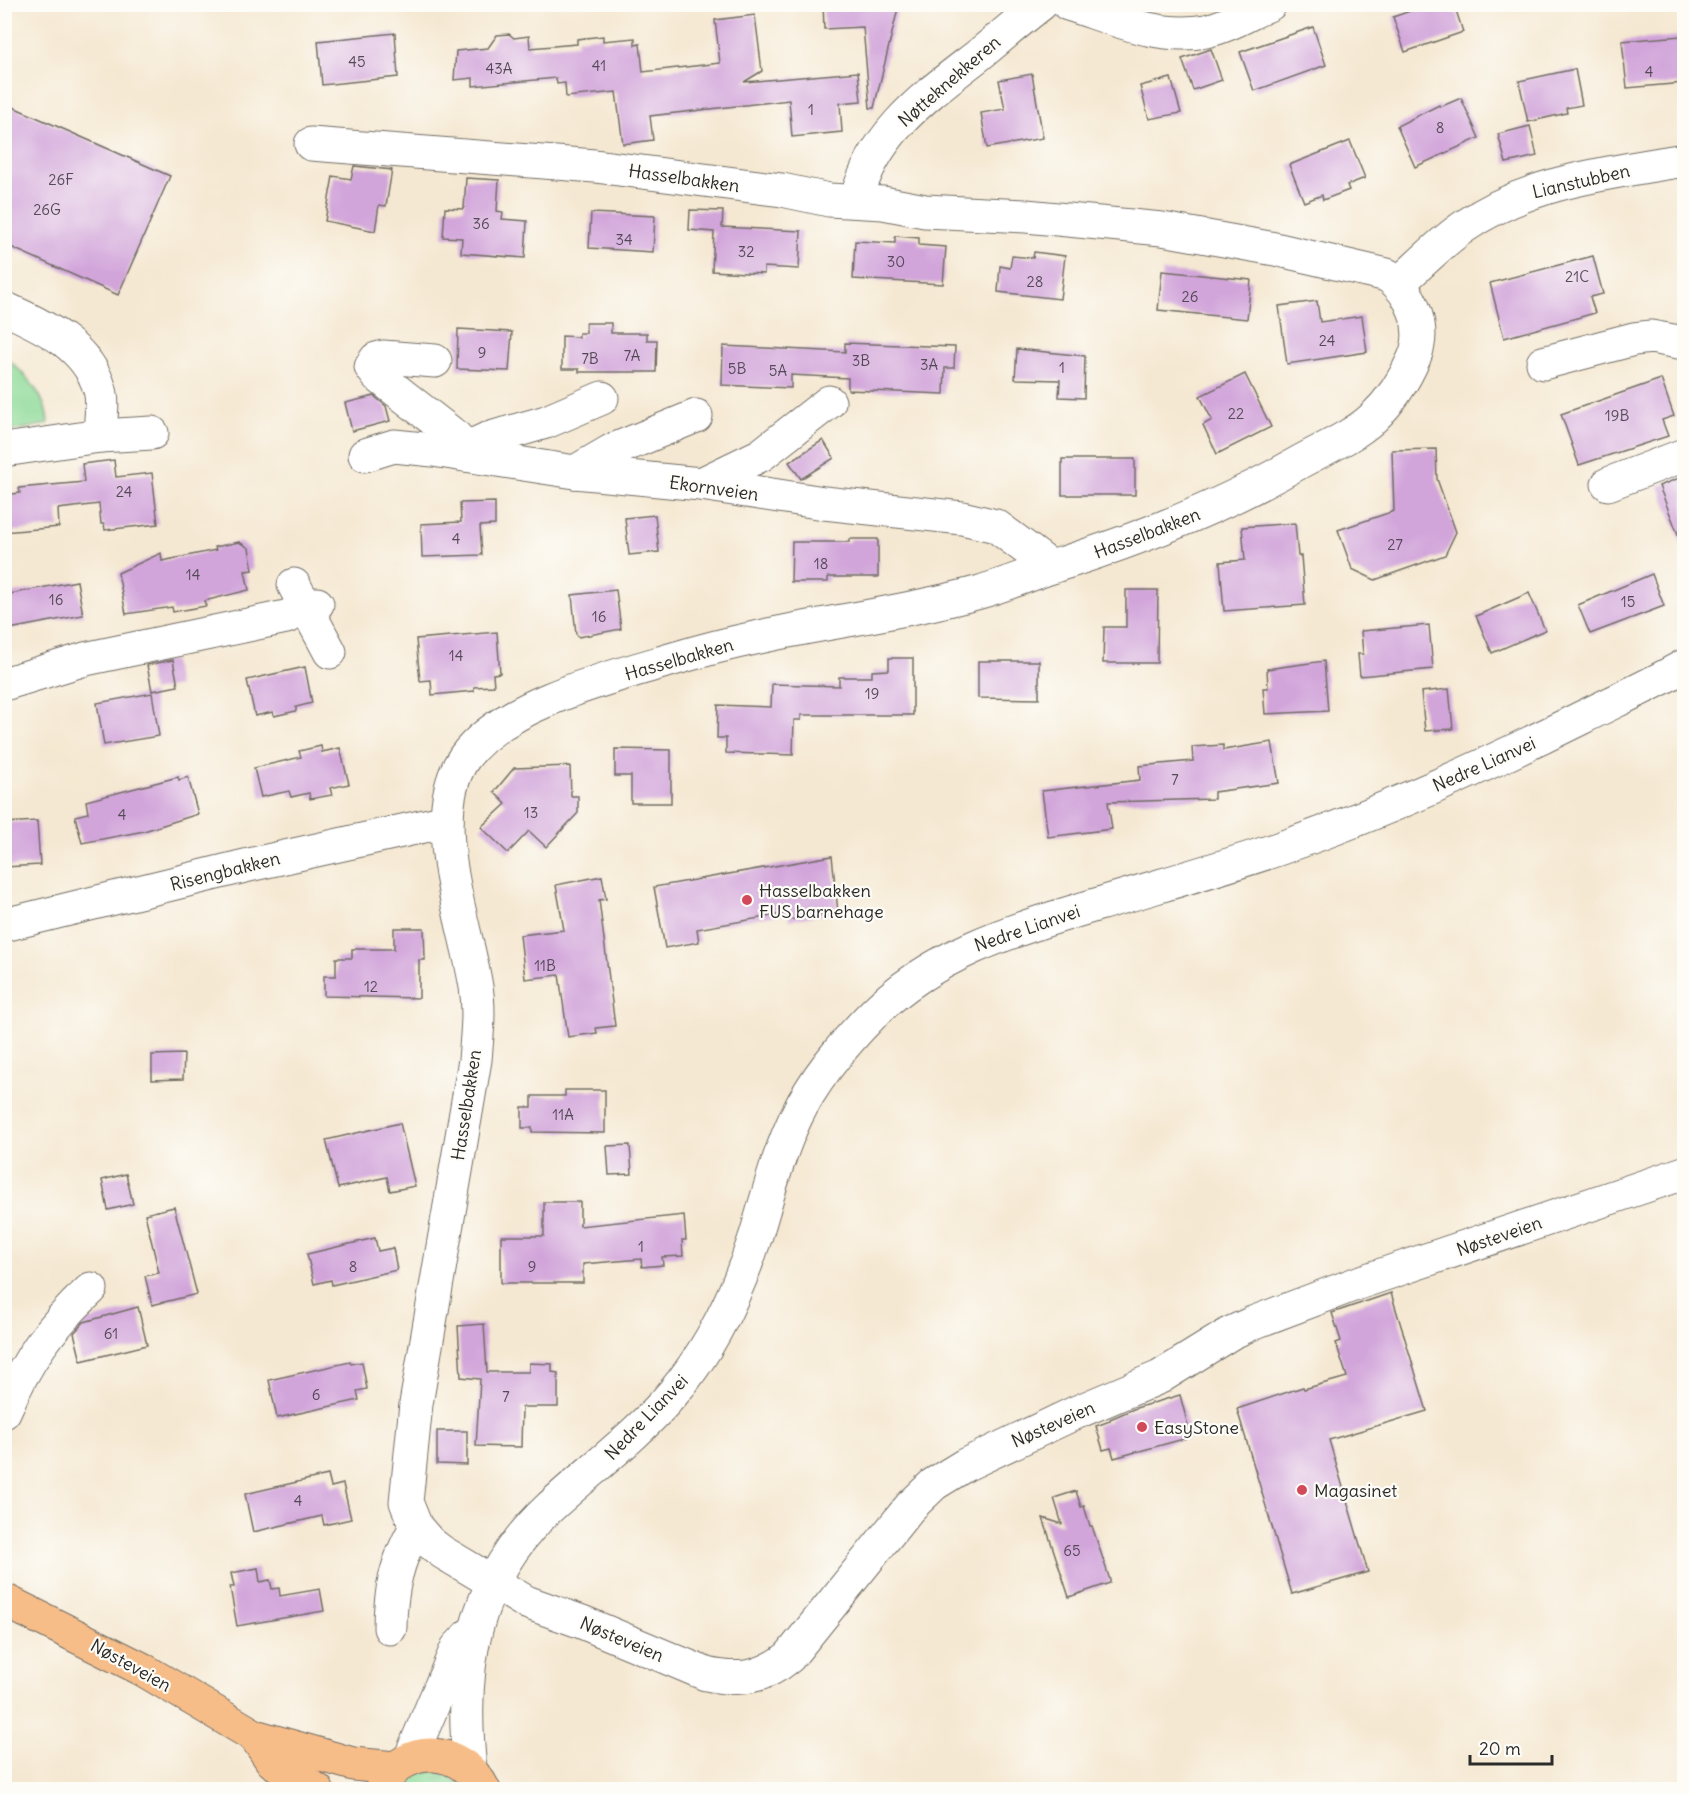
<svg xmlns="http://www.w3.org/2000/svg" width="1689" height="1794" font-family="Delius,sans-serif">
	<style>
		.grass { fill: url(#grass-tufts); stroke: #5c8262; stroke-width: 1.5 }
		.park { fill: #8dda98; stroke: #5c8262; stroke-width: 1.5 }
		.building { fill: #d1a4da }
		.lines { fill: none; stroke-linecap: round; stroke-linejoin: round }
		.minor-casing { stroke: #726d65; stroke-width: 35 }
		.major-casing { stroke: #726d65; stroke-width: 35 }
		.minor { stroke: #fff; stroke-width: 33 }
		.major { stroke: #f7bd88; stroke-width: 33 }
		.poi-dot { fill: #d1495b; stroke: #fdfcf7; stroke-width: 2 }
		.labels { text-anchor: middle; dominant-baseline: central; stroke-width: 4.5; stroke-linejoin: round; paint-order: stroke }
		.number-label { font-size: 15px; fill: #544957 }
		.street-label { font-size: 18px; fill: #2b2b2b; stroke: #fdfcf7 }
		.poi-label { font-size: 18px; fill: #2b2b2b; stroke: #fdfcf7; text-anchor: start }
	</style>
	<defs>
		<pattern id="grass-tufts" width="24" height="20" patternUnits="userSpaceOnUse" patternTransform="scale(1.5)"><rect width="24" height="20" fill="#8dda98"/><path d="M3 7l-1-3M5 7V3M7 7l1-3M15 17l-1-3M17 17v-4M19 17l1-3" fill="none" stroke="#7abb83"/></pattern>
	</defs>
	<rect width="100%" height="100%" fill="#fdfcf7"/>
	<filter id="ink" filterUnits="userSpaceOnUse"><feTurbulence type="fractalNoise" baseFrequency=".0167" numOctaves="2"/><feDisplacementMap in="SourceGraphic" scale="12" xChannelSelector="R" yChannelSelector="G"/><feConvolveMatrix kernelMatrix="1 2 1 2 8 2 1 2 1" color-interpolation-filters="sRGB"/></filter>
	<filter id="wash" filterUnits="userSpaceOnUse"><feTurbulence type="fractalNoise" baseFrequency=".008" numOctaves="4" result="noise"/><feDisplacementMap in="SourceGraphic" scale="24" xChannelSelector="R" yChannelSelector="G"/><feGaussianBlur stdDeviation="1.35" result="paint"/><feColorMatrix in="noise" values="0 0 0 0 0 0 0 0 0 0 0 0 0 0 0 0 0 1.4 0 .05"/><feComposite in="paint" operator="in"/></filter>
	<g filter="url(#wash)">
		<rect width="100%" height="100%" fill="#f5e8d2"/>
		<!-- grass -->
		<path class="grass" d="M 436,1771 L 448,1775 L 463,1789 L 399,1790 C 408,1776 420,1772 436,1771 Z"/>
		<!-- park -->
		<path class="park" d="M 4,356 C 24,373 48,397 48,424 L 5,432 Z"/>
		<g id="blocks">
			<!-- building -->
			<g class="building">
				<path d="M 823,4 L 899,4 L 874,108 L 870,108 L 863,27 L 824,29 Z"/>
				<path d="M 1430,4 L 1454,4 L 1463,32 L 1405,52 L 1393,17 Z"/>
				<path d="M 755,15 L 762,71 L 744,82 L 858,72 L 861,101 L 840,103 L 842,132 L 792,137 L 789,100 L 650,116 L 653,140 L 623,144 L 616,92 L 566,97 L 565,83 L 557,84 L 556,78 L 473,86 L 473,78 L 454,80 L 456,51 L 488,48 L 497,35 L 509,34 L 514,38 L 529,36 L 530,48 L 577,44 L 577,39 L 603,36 L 603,41 L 635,38 L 635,45 L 640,44 L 643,72 L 720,63 L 715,20 Z"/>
				<path d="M 1313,27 L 1326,65 L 1254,91 L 1240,52 Z"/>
				<path d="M 395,33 L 398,77 L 322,85 L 318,41 Z"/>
				<path d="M 1681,36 L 1684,83 L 1627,88 L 1622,41 Z"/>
				<path d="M 1211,49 L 1222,80 L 1193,90 L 1182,59 Z"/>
				<path d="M 1575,69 L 1582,105 L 1566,108 L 1567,113 L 1528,122 L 1519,81 Z"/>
				<path d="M 1032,74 L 1043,138 L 987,148 L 981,113 L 1005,109 L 999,80 Z"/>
				<path d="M 1171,78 L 1181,113 L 1149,119 L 1140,86 Z"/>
				<path d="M 1461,98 L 1479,138 L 1415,167 L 1397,126 L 1439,105 L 1440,107 Z"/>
				<path d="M 4,103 L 170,176 L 118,295 L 4,244 Z"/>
				<path d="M 1530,126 L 1537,156 L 1506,163 L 1498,134 Z"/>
				<path d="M 1350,141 L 1365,178 L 1347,185 L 1349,190 L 1323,200 L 1322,195 L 1304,202 L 1289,165 Z"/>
				<path d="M 354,166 L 392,170 L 386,206 L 379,205 L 375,231 L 325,221 L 333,176 L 351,179 Z"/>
				<path d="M 466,178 L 499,180 L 497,211 L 503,212 L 502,219 L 527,221 L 525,258 L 461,253 L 462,238 L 443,237 L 445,208 L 464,209 Z"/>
				<path d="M 690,210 L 723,211 L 722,227 L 801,231 L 799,269 L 764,267 L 764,274 L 712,271 L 714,232 L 689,230 Z"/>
				<path d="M 591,213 L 655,216 L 653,252 L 589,248 Z"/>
				<path d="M 895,236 L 919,238 L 919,245 L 946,247 L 943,284 L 853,279 L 855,241 L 895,243 Z"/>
				<path d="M 1034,252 L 1065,256 L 1060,299 L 998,292 L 1000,266 L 1010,268 L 1012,256 L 1033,258 Z"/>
				<path d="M 1593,256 L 1603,294 L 1590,297 L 1595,313 L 1504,338 L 1490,283 Z"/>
				<path d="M 1162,271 L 1251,280 L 1247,319 L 1158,310 Z"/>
				<path d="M 1317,301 L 1320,322 L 1362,316 L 1367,352 L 1287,364 L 1279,306 Z"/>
				<path d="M 586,323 L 611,323 L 611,333 L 647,333 L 647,340 L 657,340 L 656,372 L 579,372 L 579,369 L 562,369 L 562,336 L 579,337 L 579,333 L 586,333 Z"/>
				<path d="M 458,329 L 512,332 L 509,371 L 457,369 Z"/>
				<path d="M 845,343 L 955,347 L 954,368 L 945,368 L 944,394 L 848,390 L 848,378 L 791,375 L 791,388 L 722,385 L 723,346 L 845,352 Z"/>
				<path d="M 1017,349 L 1085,356 L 1084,398 L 1059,397 L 1060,380 L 1015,379 Z"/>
				<path d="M 1245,374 L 1271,427 L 1217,454 L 1203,425 L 1212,420 L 1200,396 Z"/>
				<path d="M 1661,379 L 1674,416 L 1662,420 L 1668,436 L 1579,465 L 1561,414 Z"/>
				<path d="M 374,396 L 386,406 L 390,421 L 352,431 L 345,403 Z"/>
				<path d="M 823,440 L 834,458 L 801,479 L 789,462 Z"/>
				<path d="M 1436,449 L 1437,479 L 1456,532 L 1445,555 L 1375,580 L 1352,569 L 1338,530 L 1394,511 L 1392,450 Z"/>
				<rect x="1062" y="459" width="73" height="36"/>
				<path d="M 114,460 L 116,477 L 152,473 L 158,524 L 105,530 L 104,524 L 101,524 L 99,504 L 58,509 L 59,527 L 4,532 L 4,495 L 20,493 L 19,488 L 84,482 L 82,464 Z"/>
				<path d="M 1684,476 L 1684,547 L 1683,547 L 1659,486 Z"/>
				<path d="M 495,502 L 495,525 L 480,526 L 482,555 L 422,557 L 421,524 L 461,522 L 460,503 Z"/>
				<path d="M 655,515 L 659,552 L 629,555 L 625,518 Z"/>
				<path d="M 1295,523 L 1298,556 L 1301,556 L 1305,605 L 1224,611 L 1220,562 L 1245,560 L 1242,527 Z"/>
				<path d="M 849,539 L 878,539 L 878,577 L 828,577 L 828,582 L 791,582 L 792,542 L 849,542 Z"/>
				<path d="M 239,542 L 249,548 L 253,570 L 245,571 L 249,590 L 204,601 L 206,606 L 173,612 L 172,607 L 126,614 L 118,573 L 161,553 L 162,561 L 216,550 L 215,547 Z"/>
				<path d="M 1652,574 L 1664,606 L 1590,634 L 1578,605 Z"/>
				<path d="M 77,581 L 83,615 L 4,630 L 4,595 Z"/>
				<path d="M 616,590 L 621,629 L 579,637 L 576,634 L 572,595 Z"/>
				<path d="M 1126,590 L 1158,590 L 1157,663 L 1103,663 L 1104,627 L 1126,627 Z"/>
				<path d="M 1529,593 L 1545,630 L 1492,653 L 1476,616 Z"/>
				<path d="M 1429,625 L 1433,669 L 1360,676 L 1358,654 L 1363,654 L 1361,631 Z"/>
				<path d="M 497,632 L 500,673 L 493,674 L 494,686 L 474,687 L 474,691 L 432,695 L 431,680 L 420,681 L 416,639 Z"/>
				<path d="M 889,658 L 913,658 L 913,715 L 801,715 L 801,720 L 794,720 L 793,755 L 726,753 L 726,738 L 717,738 L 718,705 L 771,707 L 772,684 L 839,686 L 839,677 L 872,677 L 872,671 L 889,670 Z"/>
				<path d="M 173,660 L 178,686 L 152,691 L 147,665 Z"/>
				<path d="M 978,661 L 1039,661 L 1039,699 L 978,698 Z"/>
				<path d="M 1324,661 L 1328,711 L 1265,714 L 1263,688 L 1268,688 L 1267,669 Z"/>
				<path d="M 305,667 L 312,703 L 296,707 L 296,711 L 274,716 L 273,712 L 255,716 L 247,680 Z"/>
				<path d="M 1449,689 L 1453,729 L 1425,731 L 1421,692 Z"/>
				<path d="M 152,693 L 159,736 L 104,745 L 97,703 Z"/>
				<path d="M 1272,742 L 1279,783 L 1214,792 L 1214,799 L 1108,802 L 1112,829 L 1048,837 L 1042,791 L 1140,780 L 1139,766 L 1193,761 L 1192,747 L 1223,745 L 1223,750 Z"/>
				<path d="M 321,746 L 322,752 L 340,748 L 349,784 L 330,788 L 332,795 L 310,799 L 309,793 L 291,797 L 289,791 L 261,797 L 254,768 L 301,757 L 299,751 Z"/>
				<path d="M 615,749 L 671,750 L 671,803 L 631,803 L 631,776 L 615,776 Z"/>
				<path d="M 570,766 L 571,796 L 578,796 L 578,813 L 546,847 L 529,831 L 508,853 L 481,827 L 506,804 L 494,792 L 514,768 Z"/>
				<path d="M 178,777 L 179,780 L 188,777 L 198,814 L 144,831 L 82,843 L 75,816 L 88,813 L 86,801 Z"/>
				<path d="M 37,821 L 40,865 L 4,867 L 4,823 Z"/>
				<path d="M 832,856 L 838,912 L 789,920 L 788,913 L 697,929 L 699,942 L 665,948 L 654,887 Z"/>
				<path d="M 602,876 L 606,899 L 599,900 L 615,1026 L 596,1028 L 597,1033 L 568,1037 L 559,975 L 525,979 L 520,935 L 564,930 L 556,885 Z"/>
				<path d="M 394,928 L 424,928 L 425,960 L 419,960 L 419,998 L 324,996 L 324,976 L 336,976 L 336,958 L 352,958 L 352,949 L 394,949 Z"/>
				<path d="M 184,1054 L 183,1079 L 152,1080 L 152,1055 Z"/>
				<path d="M 565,1090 L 605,1090 L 605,1133 L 532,1132 L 532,1128 L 522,1128 L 522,1107 L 532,1107 L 532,1096 L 565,1096 Z"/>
				<path d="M 400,1123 L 415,1186 L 390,1191 L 387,1177 L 338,1188 L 326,1140 Z"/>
				<path d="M 630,1145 L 632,1174 L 609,1175 L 607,1146 Z"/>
				<path d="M 126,1174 L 133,1204 L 108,1210 L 102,1180 Z"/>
				<path d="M 544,1202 L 580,1202 L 580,1226 L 684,1215 L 686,1240 L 682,1240 L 683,1256 L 662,1257 L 663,1265 L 642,1267 L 641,1259 L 583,1264 L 583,1283 L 501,1283 L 501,1236 L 544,1236 Z"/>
				<path d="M 174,1207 L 197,1294 L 152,1305 L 145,1276 L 159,1273 L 145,1214 Z"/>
				<path d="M 375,1238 L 378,1251 L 393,1248 L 397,1270 L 332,1285 L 331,1280 L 314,1284 L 307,1254 Z"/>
				<path d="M 1391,1293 L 1427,1411 L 1329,1440 L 1368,1572 L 1292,1594 L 1237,1409 L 1303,1387 L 1304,1389 L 1347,1377 L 1336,1343 L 1341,1341 L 1332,1313 Z"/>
				<path d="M 138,1307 L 147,1345 L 81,1361 L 74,1333 L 84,1322 Z"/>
				<path d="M 484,1324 L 487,1372 L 529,1372 L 529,1363 L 552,1364 L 552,1372 L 558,1373 L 558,1407 L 522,1407 L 521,1447 L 476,1446 L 480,1379 L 461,1377 L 458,1326 Z"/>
				<path d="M 350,1362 L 351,1364 L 362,1362 L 367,1389 L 357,1391 L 359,1400 L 277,1418 L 269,1380 Z"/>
				<path d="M 1180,1395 L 1191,1437 L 1114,1458 L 1111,1448 L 1103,1450 L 1096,1426 L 1110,1421 L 1110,1419 L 1136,1408 Z"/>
				<path d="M 437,1431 L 467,1431 L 467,1465 L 437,1464 Z"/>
				<path d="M 328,1475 L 331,1487 L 343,1484 L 351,1519 L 324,1525 L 322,1516 L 253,1532 L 245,1494 Z"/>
				<path d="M 1076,1491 L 1081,1507 L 1084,1506 L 1090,1526 L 1092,1526 L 1110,1580 L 1110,1583 L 1069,1597 L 1043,1518 L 1062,1524 L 1054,1498 Z"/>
				<path d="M 258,1568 L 260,1582 L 270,1580 L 272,1589 L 279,1588 L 280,1596 L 320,1589 L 324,1611 L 237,1626 L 230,1587 L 234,1587 L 231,1573 Z"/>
			</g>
		</g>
	</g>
	<g filter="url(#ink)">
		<use href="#blocks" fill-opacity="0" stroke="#726d65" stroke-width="1.5"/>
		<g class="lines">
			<defs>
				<g id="minor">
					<path d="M 1068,4 C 1113,18 1158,40 1206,31 C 1229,26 1249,13 1270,4"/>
					<path d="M 311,144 L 595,166 L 782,190 L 829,200 L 883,203 L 925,211 L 1026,216 L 1162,229 L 1275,249 L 1387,275 C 1412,292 1427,328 1414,358 C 1404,381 1392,400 1373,418 C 1352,437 1323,449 1298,463 C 1225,505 1150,535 1070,561 C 1040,570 1011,583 980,592 C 881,619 778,627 680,657 C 616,676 504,702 464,758 C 424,816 466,923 476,987 C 480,1011 477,1035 475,1060 L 416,1404 L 406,1502 L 416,1527 C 397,1560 390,1590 390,1628"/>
					<path d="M 856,201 C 874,131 926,96 980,54 C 1001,37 1020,20 1041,4"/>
					<path d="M 1399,283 C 1421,264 1441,242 1465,226 C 1530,181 1609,173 1684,160"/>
					<path d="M 4,308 C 43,326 87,345 100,390 C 104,403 100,422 100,436"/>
					<path d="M 435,361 L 383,357 L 376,359 L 371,367 L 378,376 L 456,437 L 465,455 L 474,445 L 487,439 L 546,422 L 602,398"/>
					<path d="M 1543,363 L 1634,339 L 1651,337 L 1684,343"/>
					<path d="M 4,450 L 100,436 L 152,433"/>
					<path d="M 365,455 L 394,446 L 433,450 L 575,472 L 701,484 L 824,503 L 962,518 L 996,526 L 1051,567"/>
					<path d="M 575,472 L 611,451 L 696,416"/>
					<path d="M 701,484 L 761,455 L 829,402"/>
					<path d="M 1608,484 L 1684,455"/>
					<path d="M 294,585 L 330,652"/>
					<path d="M 4,684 L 85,659 L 286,617 L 317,604"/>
					<path d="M 4,925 L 249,865 L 447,821"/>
					<path d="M 4,1412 C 27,1359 49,1328 91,1289"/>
					<path d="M 416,1527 L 429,1542 L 442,1552 L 526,1602 L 582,1622 L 706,1674 C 738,1681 762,1679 789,1657 L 910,1507 L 934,1484 L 965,1465 L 1077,1412 L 1160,1377 L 1231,1333 L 1255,1322 L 1361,1282 L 1684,1173"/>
					<path d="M 410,1759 L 457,1648 L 469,1635"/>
					<path d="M 470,1769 C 459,1668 472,1580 549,1508 C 591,1469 637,1436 674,1392 C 711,1348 738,1291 756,1235 C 768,1195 778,1155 796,1117 C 814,1079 841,1047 870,1017 C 932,953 1016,929 1099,904 C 1158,886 1219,869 1278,849 C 1382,813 1483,767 1581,718 C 1615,701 1651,685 1684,666"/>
				</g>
				<g id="major">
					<path d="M 4,1600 L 142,1669 L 255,1736 L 353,1764 L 395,1768"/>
					<path d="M 255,1736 L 272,1761 L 317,1790"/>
					<path d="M 383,1784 C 407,1742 463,1747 484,1790"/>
				</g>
			</defs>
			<!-- minor casing -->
			<use href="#minor" class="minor-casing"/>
			<!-- major casing -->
			<use href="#major" class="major-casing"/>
			<!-- minor -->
			<use href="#minor" class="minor"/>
			<!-- major -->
			<use href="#major" class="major"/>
		</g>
	</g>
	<!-- markers -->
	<g class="poi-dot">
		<circle cx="747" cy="900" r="6"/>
		<circle cx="1142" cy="1427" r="6"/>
		<circle cx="1302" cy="1490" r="6"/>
	</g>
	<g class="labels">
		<!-- number labels -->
		<g class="number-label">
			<text x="357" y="61">45</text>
			<text x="599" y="65">41</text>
			<text x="499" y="68">43A</text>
			<text x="1649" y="71">4</text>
			<text x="811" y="109">1</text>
			<text x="1440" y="127">8</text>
			<text x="61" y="179">26F</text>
			<text x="47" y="209">26G</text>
			<text x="481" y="223">36</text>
			<text x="624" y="239">34</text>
			<text x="746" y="251">32</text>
			<text x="896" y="261">30</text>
			<text x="1577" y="276">21C</text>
			<text x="1035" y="281">28</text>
			<text x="1190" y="296">26</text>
			<text x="1327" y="340">24</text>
			<text x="482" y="352">9</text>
			<text x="632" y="355">7A</text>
			<text x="590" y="358">7B</text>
			<text x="861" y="360">3B</text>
			<text x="929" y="364">3A</text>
			<text x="1062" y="367">1</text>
			<text x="737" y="368">5B</text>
			<text x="778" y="370">5A</text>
			<text x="1236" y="413">22</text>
			<text x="1617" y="415">19B</text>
			<text x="124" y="491">24</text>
			<text x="456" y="538">4</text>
			<text x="1395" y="544">27</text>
			<text x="821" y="563">18</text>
			<text x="193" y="574">14</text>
			<text x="56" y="599">16</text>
			<text x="1628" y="601">15</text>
			<text x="599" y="616">16</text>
			<text x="456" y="655">14</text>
			<text x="872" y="693">19</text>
			<text x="1175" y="779">7</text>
			<text x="531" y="812">13</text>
			<text x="122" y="814">4</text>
			<text x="545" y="965">11B</text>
			<text x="371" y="986">12</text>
			<text x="563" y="1114">11A</text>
			<text x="641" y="1246">1</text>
			<text x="353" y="1266">8</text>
			<text x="532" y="1266">9</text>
			<text x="111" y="1333">61</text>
			<text x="316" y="1394">6</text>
			<text x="506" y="1396">7</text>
			<text x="298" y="1500">4</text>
			<text x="1072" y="1550">65</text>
		</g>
		<!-- street labels -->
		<g class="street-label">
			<text transform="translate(949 81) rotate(-41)">Nøtteknekkeren</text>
			<text transform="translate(684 178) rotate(8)">Hasselbakken</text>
			<text transform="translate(1581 181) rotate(-13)">Lianstubben</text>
			<text transform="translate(714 488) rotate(8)">Ekornveien</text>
			<text transform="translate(1147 533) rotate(-21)">Hasselbakken</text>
			<text transform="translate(679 659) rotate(-16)">Hasselbakken</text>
			<text transform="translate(1484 764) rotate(-24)">Nedre Lianvei</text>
			<text transform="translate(225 871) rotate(-14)">Risengbakken</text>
			<text transform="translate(1027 928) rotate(-19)">Nedre Lianvei</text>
			<text transform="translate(466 1105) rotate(-81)">Hasselbakken</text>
			<text transform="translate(1499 1236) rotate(-19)">Nøsteveien</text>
			<text transform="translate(646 1417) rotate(-46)">Nedre Lianvei</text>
			<text transform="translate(1053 1424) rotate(-24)">Nøsteveien</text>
			<text transform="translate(622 1639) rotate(23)">Nøsteveien</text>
			<text transform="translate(131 1665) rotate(29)">Nøsteveien</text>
		</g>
		<!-- poi labels -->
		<g class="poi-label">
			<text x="759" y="890">Hasselbakken<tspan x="759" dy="21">FUS barnehage</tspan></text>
			<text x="1154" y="1427">EasyStone</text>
			<text x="1314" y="1490">Magasinet</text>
		</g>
	</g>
	<!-- margin -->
	<rect width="1689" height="1794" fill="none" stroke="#fdfcf7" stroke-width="24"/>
	<!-- scale -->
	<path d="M1470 1755v9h82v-9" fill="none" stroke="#2b2b2b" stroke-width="3"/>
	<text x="1479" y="1755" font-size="18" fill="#2b2b2b" stroke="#fdfcf7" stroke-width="4.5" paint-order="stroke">20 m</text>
</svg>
